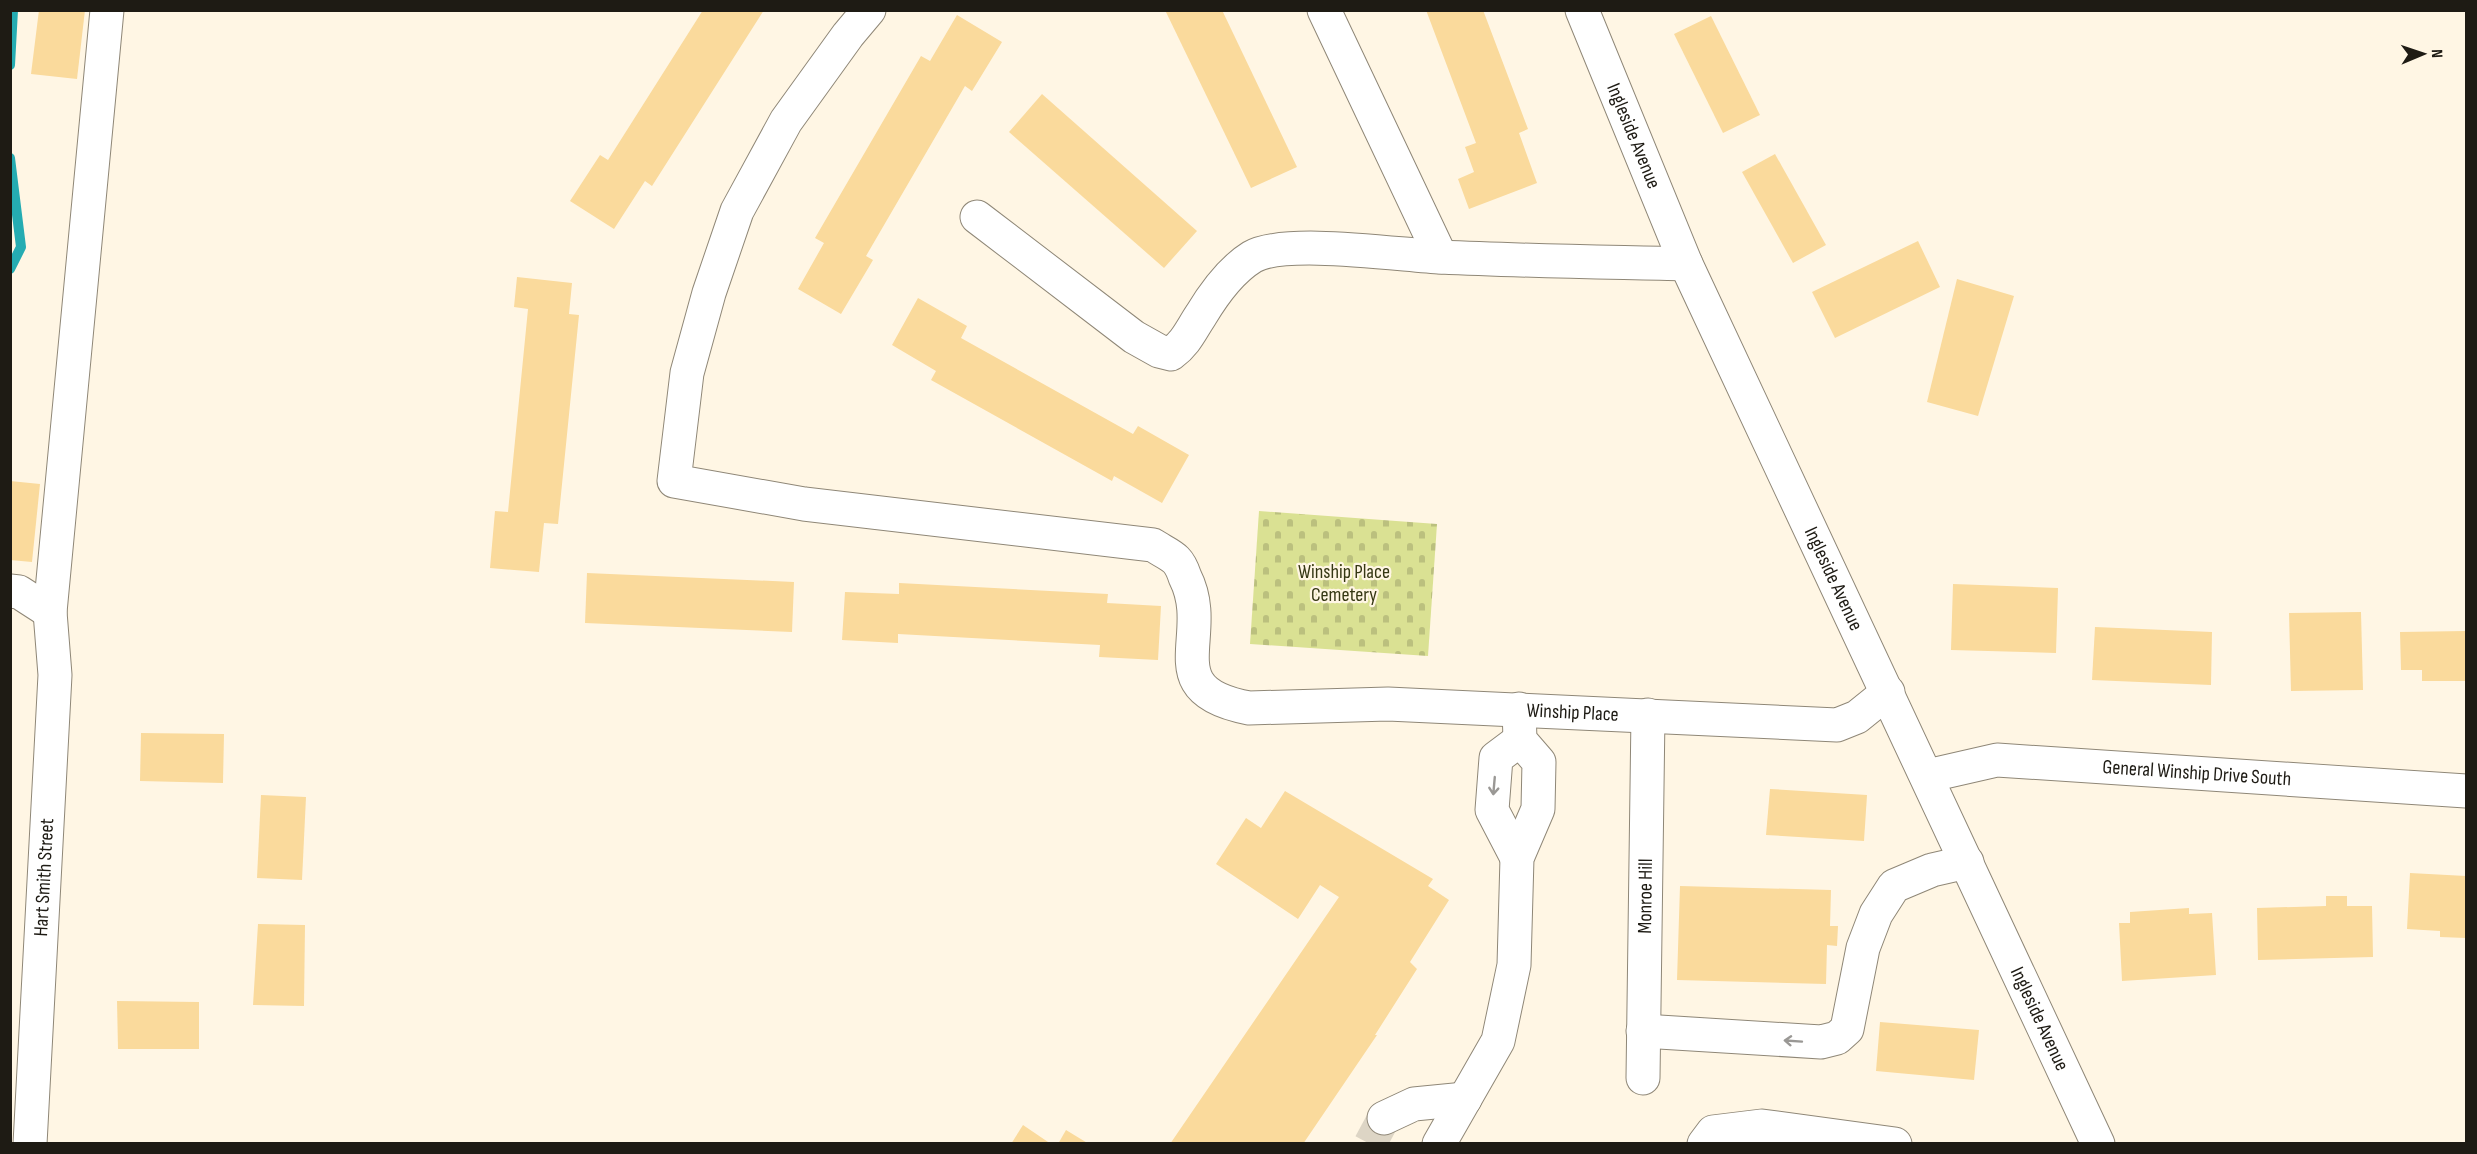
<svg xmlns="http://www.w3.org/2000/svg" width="2477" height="1154" font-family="'Sofia Sans Condensed',sans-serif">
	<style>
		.cemetery { fill: url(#cemetery-stones) }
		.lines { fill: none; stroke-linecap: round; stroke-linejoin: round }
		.stream { stroke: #25acb2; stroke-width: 10 }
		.building { fill: #fada9c }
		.minor-tunnel { stroke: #ddd5c5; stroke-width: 33; stroke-dasharray: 33 16; stroke-linecap: butt }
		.minor-casing { stroke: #8f8777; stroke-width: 35 }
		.minor { stroke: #fff; stroke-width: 33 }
		.oneway { stroke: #9a9895 }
		.labels { text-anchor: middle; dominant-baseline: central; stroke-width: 4.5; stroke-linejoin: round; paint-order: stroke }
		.street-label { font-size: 20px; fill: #1e1b14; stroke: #fff6e4 }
		.park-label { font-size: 20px; fill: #353713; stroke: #fff6e4 }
	</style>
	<defs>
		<pattern id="cemetery-stones" width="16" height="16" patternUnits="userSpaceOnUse" patternTransform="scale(1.5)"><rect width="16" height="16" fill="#dae193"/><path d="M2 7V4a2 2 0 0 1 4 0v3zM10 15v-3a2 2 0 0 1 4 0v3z" fill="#bbc07e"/></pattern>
	</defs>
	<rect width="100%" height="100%" fill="#fff6e4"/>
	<!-- cemetery -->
	<path class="cemetery" d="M 1259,511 L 1437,524 L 1428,656 L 1250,644 Z"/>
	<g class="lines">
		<!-- stream -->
		<g class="stream">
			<path d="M 10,65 L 13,10"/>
			<path d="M 10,158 L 21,247 L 10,269"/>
		</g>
	</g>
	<!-- building -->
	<g class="building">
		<path d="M 39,10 L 85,10 L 77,79 L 31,74 Z"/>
		<path d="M 703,10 L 764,10 L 652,186 L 645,181 L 614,229 L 570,201 L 600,155 L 608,160 Z"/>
		<path d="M 1165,10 L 1222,10 L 1297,167 L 1251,188 Z"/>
		<path d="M 1426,10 L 1483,10 L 1528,129 L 1519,133 L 1537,183 L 1469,209 L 1458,179 L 1474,172 L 1465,147 L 1476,143 Z"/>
		<path d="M 957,15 L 1002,42 L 972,91 L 965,86 L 866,256 L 873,260 L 841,314 L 798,289 L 824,243 L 815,238 L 921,56 L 930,61 Z"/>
		<path d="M 1711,16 L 1760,115 L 1723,133 L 1674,34 Z"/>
		<path d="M 1042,94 L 1197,231 L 1164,268 L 1009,132 Z"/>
		<path d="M 1775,154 L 1826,245 L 1793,263 L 1742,172 Z"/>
		<path d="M 1918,241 L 1940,287 L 1835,338 L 1812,292 Z"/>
		<path d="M 517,277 L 572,283 L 569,314 L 579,315 L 558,524 L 544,523 L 539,572 L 490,568 L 495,511 L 508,512 L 528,309 L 514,307 Z"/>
		<path d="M 1957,279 L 2014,296 L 1978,416 L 1927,402 Z"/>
		<path d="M 918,298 L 967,326 L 961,338 L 1133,434 L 1138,426 L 1189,455 L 1162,503 L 1114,476 L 1112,481 L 931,380 L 936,371 L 892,345 Z"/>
		<path d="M 10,481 L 40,484 L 32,562 L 10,560 Z"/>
		<path d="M 587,573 L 794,582 L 792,632 L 585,623 Z"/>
		<path d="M 899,583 L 1108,594 L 1107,603 L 1161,606 L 1158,660 L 1099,657 L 1100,645 L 898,634 L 898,643 L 842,640 L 845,592 L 899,594 Z"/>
		<path d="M 1953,584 L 2058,588 L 2056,653 L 1951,650 Z"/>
		<path d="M 2361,612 L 2363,690 L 2291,691 L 2289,613 Z"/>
		<path d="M 2095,627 L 2212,632 L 2211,685 L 2092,680 Z"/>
		<path d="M 2466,631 L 2466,681 L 2422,681 L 2422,670 L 2401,670 L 2400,632 Z"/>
		<path d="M 141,733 L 224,734 L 223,783 L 140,781 Z"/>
		<path d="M 1770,789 L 1867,795 L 1864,841 L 1766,835 Z"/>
		<path d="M 1285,791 L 1433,879 L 1428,886 L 1449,900 L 1410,962 L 1417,969 L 1375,1035 L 1377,1035 L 1303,1144 L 1170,1144 L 1339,897 L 1320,885 L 1298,919 L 1216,864 L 1246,818 L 1261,828 Z"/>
		<path d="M 261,795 L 306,797 L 302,880 L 257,878 Z"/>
		<path d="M 2410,873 L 2466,876 L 2466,938 L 2440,937 L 2440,931 L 2407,929 Z"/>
		<path d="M 1680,886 L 1831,890 L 1830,926 L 1838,926 L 1837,946 L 1827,945 L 1826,984 L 1677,980 Z"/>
		<path d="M 2326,896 L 2347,896 L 2347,906 L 2372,906 L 2373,957 L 2258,960 L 2257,908 L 2326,906 Z"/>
		<path d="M 2189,908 L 2189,914 L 2212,913 L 2216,975 L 2122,981 L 2119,923 L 2130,923 L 2130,912 Z"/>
		<path d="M 258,924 L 305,925 L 304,1006 L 253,1005 Z"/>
		<path d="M 117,1001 L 199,1002 L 199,1049 L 118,1049 Z"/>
		<path d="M 1880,1022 L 1979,1030 L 1974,1080 L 1876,1071 Z"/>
		<path d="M 1023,1125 L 1051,1144 L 1011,1144 Z"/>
		<path d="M 1066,1130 L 1089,1144 L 1058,1144 Z"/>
	</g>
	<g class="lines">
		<!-- minor-tunnel -->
		<path class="minor-tunnel" d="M 1370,1144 L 1384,1118"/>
		<defs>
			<g id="minor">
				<path id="s1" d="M 869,10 L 848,35 L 786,121 L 737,211 L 709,293 L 687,373 L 674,481 L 804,504 L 1153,545 C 1160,550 1170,554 1176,560 C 1180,564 1183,571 1185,577 C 1215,636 1153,690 1249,708 L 1388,704 L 1837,725 L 1857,717 L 1888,692"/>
				<path d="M 1324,10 L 1441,257"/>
				<path id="s2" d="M 1582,10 L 1686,264 L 2098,1144"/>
				<path d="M 977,217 L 1134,337 L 1159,351 L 1171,354 C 1186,343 1191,330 1201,315 C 1213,295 1231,270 1252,257 C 1284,238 1400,255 1441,257 C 1523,261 1605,262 1686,264"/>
				<path d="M 10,591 L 19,592 L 50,612"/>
				<path id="s3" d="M 1927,776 L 1997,760 L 2466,791"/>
				<path d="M 1517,858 L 1492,810 L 1496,758 L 1520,740"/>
				<path d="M 1643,1031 L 1821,1042 L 1837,1038 L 1847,1029 L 1863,948 L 1876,914 L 1894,886 L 1932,870 L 1967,862"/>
				<path id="s4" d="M 1643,1078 L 1648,715"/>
				<path d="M 1384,1118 L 1414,1104 L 1465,1099"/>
				<path id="s5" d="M 30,1144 L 55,675 L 50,612 L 107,10"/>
				<path d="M 1439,1144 L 1498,1041 L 1514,965 L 1517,858 L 1538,809 L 1539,762 L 1520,740 L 1519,709"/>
				<path d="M 1704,1144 L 1713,1132 L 1762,1126 L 1895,1144"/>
			</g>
		</defs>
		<!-- minor casing -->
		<use href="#minor" class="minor-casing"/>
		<!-- minor -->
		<use href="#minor" class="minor"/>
	</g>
	<!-- one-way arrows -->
	<defs><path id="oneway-shaft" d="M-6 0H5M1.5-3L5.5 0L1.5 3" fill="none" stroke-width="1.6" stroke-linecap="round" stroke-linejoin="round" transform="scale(1.5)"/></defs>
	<g class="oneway">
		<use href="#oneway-shaft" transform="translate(1494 786) rotate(95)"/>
		<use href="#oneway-shaft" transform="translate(1793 1041) rotate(-176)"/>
	</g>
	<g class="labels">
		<!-- street labels -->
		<g class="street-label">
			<text stroke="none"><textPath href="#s2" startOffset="136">Ingleside Avenue</textPath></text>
			<text stroke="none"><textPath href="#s2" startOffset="622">Ingleside Avenue</textPath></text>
			<text stroke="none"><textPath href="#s1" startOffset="1540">Winship Place</textPath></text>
			<text stroke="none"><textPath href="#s3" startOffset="272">General Winship Drive South</textPath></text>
			<text stroke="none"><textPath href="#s5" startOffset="267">Hart Smith Street</textPath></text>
			<text stroke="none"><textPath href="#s4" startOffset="182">Monroe Hill</textPath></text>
			<text stroke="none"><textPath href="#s2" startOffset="1108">Ingleside Avenue</textPath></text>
		</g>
		<!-- park labels -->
		<g class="park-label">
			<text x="1344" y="572">Winship Place<tspan x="1344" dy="23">Cemetery</tspan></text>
		</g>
	</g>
	<!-- border -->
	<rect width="2477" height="1154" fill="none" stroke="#1e1b14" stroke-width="24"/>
	<!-- north arrow -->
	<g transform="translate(2423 54) rotate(88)" stroke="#fff6e4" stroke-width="4.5" paint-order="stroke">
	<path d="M0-4.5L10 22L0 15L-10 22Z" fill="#1e1b14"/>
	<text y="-9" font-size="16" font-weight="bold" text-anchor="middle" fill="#1e1b14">N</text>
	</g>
</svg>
